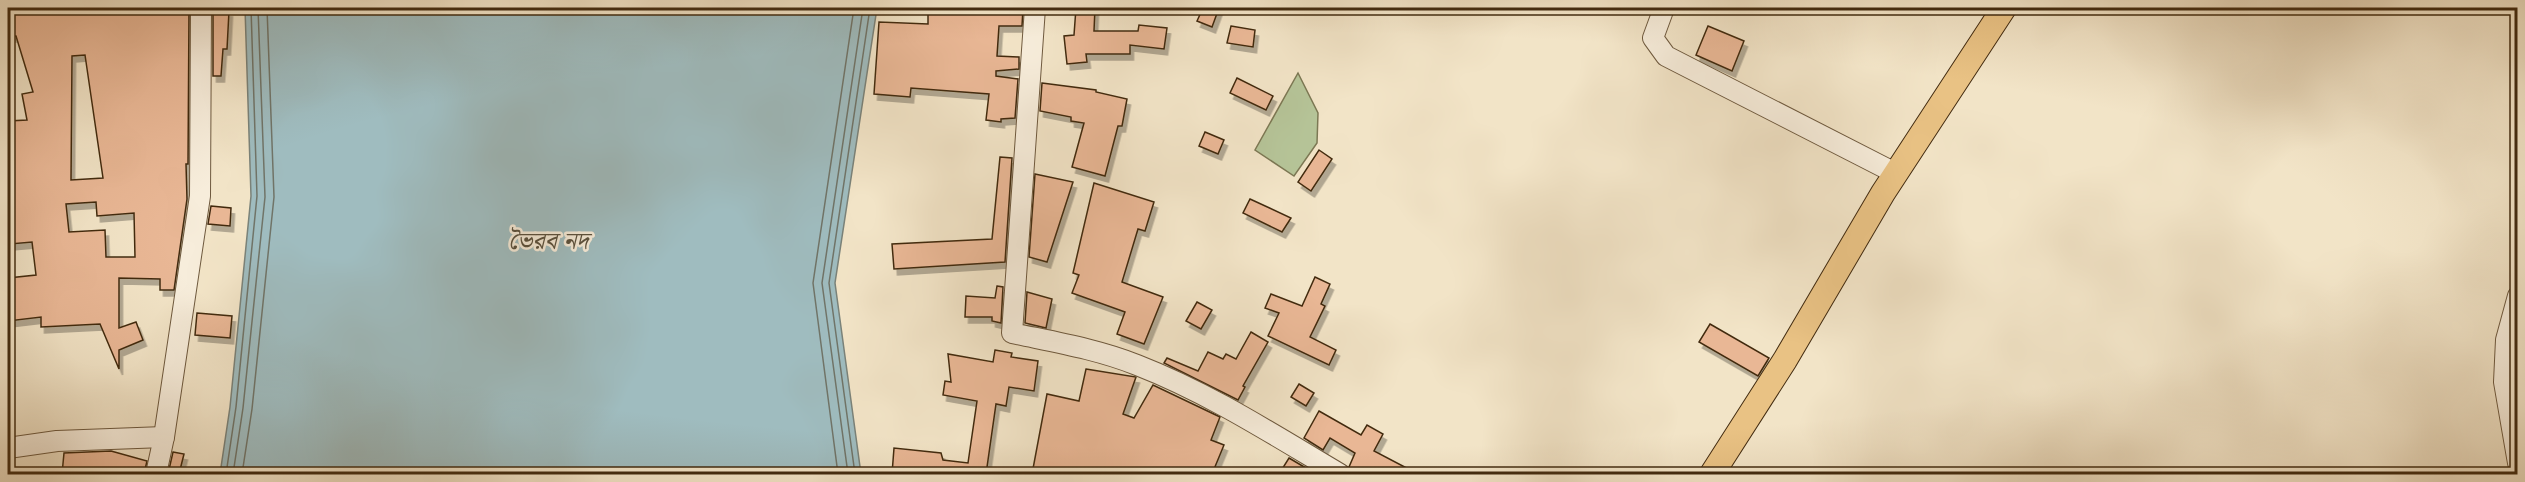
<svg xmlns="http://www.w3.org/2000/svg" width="2525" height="482" font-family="Cardo,'Noto Serif Bengali',serif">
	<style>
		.green { fill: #b6c599; stroke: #7c7854; stroke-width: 1.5 }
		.water { fill: #9fbcbf; stroke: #7a8279; stroke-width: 1.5 }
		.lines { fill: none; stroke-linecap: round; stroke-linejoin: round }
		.shore { stroke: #707468; stroke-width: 1.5 }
		.building { fill: #e9b795; stroke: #422b10; stroke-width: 1.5; fill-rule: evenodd; filter: url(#shadow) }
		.minor-casing { stroke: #6e593e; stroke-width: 22 }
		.major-casing { stroke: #422b10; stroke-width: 26 }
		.minor { stroke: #f7eddb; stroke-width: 20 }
		.major { stroke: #e9c284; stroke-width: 24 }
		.labels { text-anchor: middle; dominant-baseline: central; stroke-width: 5; stroke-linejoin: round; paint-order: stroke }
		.water-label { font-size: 24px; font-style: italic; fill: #594f3c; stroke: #f7eddb }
	</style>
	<defs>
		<filter id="shadow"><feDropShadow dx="3.5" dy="6" stdDeviation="0" flood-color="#0004"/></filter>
	</defs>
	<rect width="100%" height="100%" fill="#f2e4c7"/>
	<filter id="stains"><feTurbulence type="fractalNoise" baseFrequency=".00333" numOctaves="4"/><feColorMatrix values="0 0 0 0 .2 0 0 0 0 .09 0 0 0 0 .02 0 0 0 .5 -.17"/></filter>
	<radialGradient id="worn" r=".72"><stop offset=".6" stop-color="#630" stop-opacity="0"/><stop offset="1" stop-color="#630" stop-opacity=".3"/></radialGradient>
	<!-- green -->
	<path class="green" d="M 1298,73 L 1318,113 L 1317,143 L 1294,176 L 1255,150 Z"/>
	<!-- water -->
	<path class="water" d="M 245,8 L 877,8 L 835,283 L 861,474 L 220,474 L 230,407 L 251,196 Z"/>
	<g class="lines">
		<!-- shore -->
		<g class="shore">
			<path d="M 226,474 L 236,407 L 257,196 L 251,8"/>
			<path d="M 233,474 L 243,408 L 265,197 L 258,8"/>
			<path d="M 242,474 L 252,409 L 274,197 L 267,8"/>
			<path d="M 838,474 L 813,283 L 854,8"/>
			<path d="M 848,474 L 822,283 L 863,8"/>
			<path d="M 855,474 L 829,283 L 870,8"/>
		</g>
	</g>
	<!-- building -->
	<g class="building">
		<path d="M 9,8 L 189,8 L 188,164 L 186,164 L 187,199 L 174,290 L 160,290 L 160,279 L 119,278 L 119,328 L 136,322 L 143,340 L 119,350 L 119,369 L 100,324 L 41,327 L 41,317 L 8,321 L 8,278 L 36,275 L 32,242 L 10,244 L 8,209 L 8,121 L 27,120 L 22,94 L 33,92 L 16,36 L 10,36 ZM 85,55 L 103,178 L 71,180 L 72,56 ZM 96,202 L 97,216 L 134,213 L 135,257 L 106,257 L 105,230 L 69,232 L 66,204 Z"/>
		<path d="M 928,8 L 1023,8 L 1022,26 L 999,26 L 997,56 L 1019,57 L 1019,69 L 996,71 L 996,76 L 1018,79 L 1015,118 L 1001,119 L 1001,122 L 986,120 L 989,94 L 911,88 L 910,97 L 874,94 L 879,22 L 928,24 Z"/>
		<path d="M 1076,8 L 1095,8 L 1094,31 L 1138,31 L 1139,25 L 1167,28 L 1164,49 L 1130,45 L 1130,54 L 1086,54 L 1087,62 L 1067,64 L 1064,36 L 1074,35 Z"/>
		<path d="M 1203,8 L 1219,8 L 1212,27 L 1197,21 Z"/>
		<path d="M 213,10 L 229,11 L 227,49 L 223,49 L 221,76 L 213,76 Z"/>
		<path d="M 1231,26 L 1255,30 L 1253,47 L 1227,43 Z"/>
		<path d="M 1708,26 L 1744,41 L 1732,71 L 1696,55 Z"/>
		<path d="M 1237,78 L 1273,96 L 1266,110 L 1230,93 Z"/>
		<path d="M 1042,83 L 1096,90 L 1096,92 L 1127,99 L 1122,126 L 1118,126 L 1105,176 L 1072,167 L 1084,123 L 1071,121 L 1071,117 L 1040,111 Z"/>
		<path d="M 1205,132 L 1224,140 L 1218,154 L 1199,146 Z"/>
		<path d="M 1319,150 L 1332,159 L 1311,191 L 1298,182 Z"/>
		<path d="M 1000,157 L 1012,158 L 1005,262 L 894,269 L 892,244 L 992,239 Z"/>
		<path d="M 1035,174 L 1073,182 L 1047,262 L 1029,257 Z"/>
		<path d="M 1094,183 L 1154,202 L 1145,231 L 1138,229 L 1122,282 L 1163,297 L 1144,344 L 1117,334 L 1125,312 L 1072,293 L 1079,275 L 1073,273 Z"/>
		<path d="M 1250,199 L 1291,218 L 1282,232 L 1243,213 Z"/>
		<path d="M 211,206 L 231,208 L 230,226 L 208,224 Z"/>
		<path d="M 1315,277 L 1330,284 L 1321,304 L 1325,306 L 1310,337 L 1336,350 L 1329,365 L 1268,336 L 1279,313 L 1265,308 L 1271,294 L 1302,306 Z"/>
		<path d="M 997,286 L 1003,287 L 1001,323 L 992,321 L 992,317 L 965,317 L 966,296 L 995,298 Z"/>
		<path d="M 1027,292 L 1052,299 L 1046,328 L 1025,323 Z"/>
		<path d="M 1197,302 L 1212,310 L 1201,329 L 1186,321 Z"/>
		<path d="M 197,313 L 232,316 L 230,338 L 195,335 Z"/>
		<path d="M 1710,324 L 1769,358 L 1758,376 L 1699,342 Z"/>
		<path d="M 1251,332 L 1268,342 L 1243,386 L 1245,387 L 1238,400 L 1164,363 L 1167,358 L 1198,371 L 1208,352 L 1223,359 L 1226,354 L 1236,359 Z"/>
		<path d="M 995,350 L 1012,353 L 1011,357 L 1038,361 L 1034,391 L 1009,387 L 1006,406 L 996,404 L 986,474 L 892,474 L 894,448 L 941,453 L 943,460 L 968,463 L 977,401 L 943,395 L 945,381 L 951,382 L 948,354 L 993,362 Z"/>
		<path d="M 1086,369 L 1136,377 L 1123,414 L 1134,418 L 1153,385 L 1220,417 L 1211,440 L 1224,445 L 1212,474 L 1032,474 L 1047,394 L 1079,401 Z"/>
		<path d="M 1299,384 L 1314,393 L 1306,406 L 1291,397 Z"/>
		<path d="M 1319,411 L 1361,435 L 1367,425 L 1383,434 L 1374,451 L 1418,474 L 1352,474 L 1349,467 L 1355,453 L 1330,438 L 1323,450 L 1304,438 Z"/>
		<path d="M 111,451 L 147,461 L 144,474 L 62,474 L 64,453 Z"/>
		<path d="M 173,452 L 184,454 L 179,474 L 168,474 Z"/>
		<path d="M 1289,458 L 1311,471 L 1317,474 L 1279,474 Z"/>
	</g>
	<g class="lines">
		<defs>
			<g id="minor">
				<path d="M 1035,8 L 1012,333 C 1054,342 1097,349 1137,365 C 1209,393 1274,435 1340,474"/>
				<path d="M 1664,8 L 1653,38 L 1666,56 L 1895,173"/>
				<path d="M 2518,296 L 2506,340 L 2504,382 L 2518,463"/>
				<path d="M 8,448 L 57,441 L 164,437"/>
				<path d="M 156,474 L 164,437 L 200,196 L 201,8"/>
			</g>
			<path id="major" d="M 1712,474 L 1785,360 L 1883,193 L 2004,8"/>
		</defs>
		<!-- minor casing -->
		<use href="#minor" class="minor-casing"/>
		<!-- major casing -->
		<use href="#major" class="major-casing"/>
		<!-- minor -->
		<use href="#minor" class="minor"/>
		<!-- major -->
		<use href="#major" class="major"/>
	</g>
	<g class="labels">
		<!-- water labels -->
		<g class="water-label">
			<text x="548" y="241">ভৈরব নদ</text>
		</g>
	</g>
	<!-- margin -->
	<rect width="2525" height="482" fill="none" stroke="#f2e4c7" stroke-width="30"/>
	<rect x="9" y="9" width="2507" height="464" fill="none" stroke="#422b10" stroke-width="3"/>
	<rect x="15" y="15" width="2495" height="452" fill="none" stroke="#422b10" stroke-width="1.5"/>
	<rect width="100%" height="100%" filter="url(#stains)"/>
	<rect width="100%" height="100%" fill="url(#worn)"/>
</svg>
